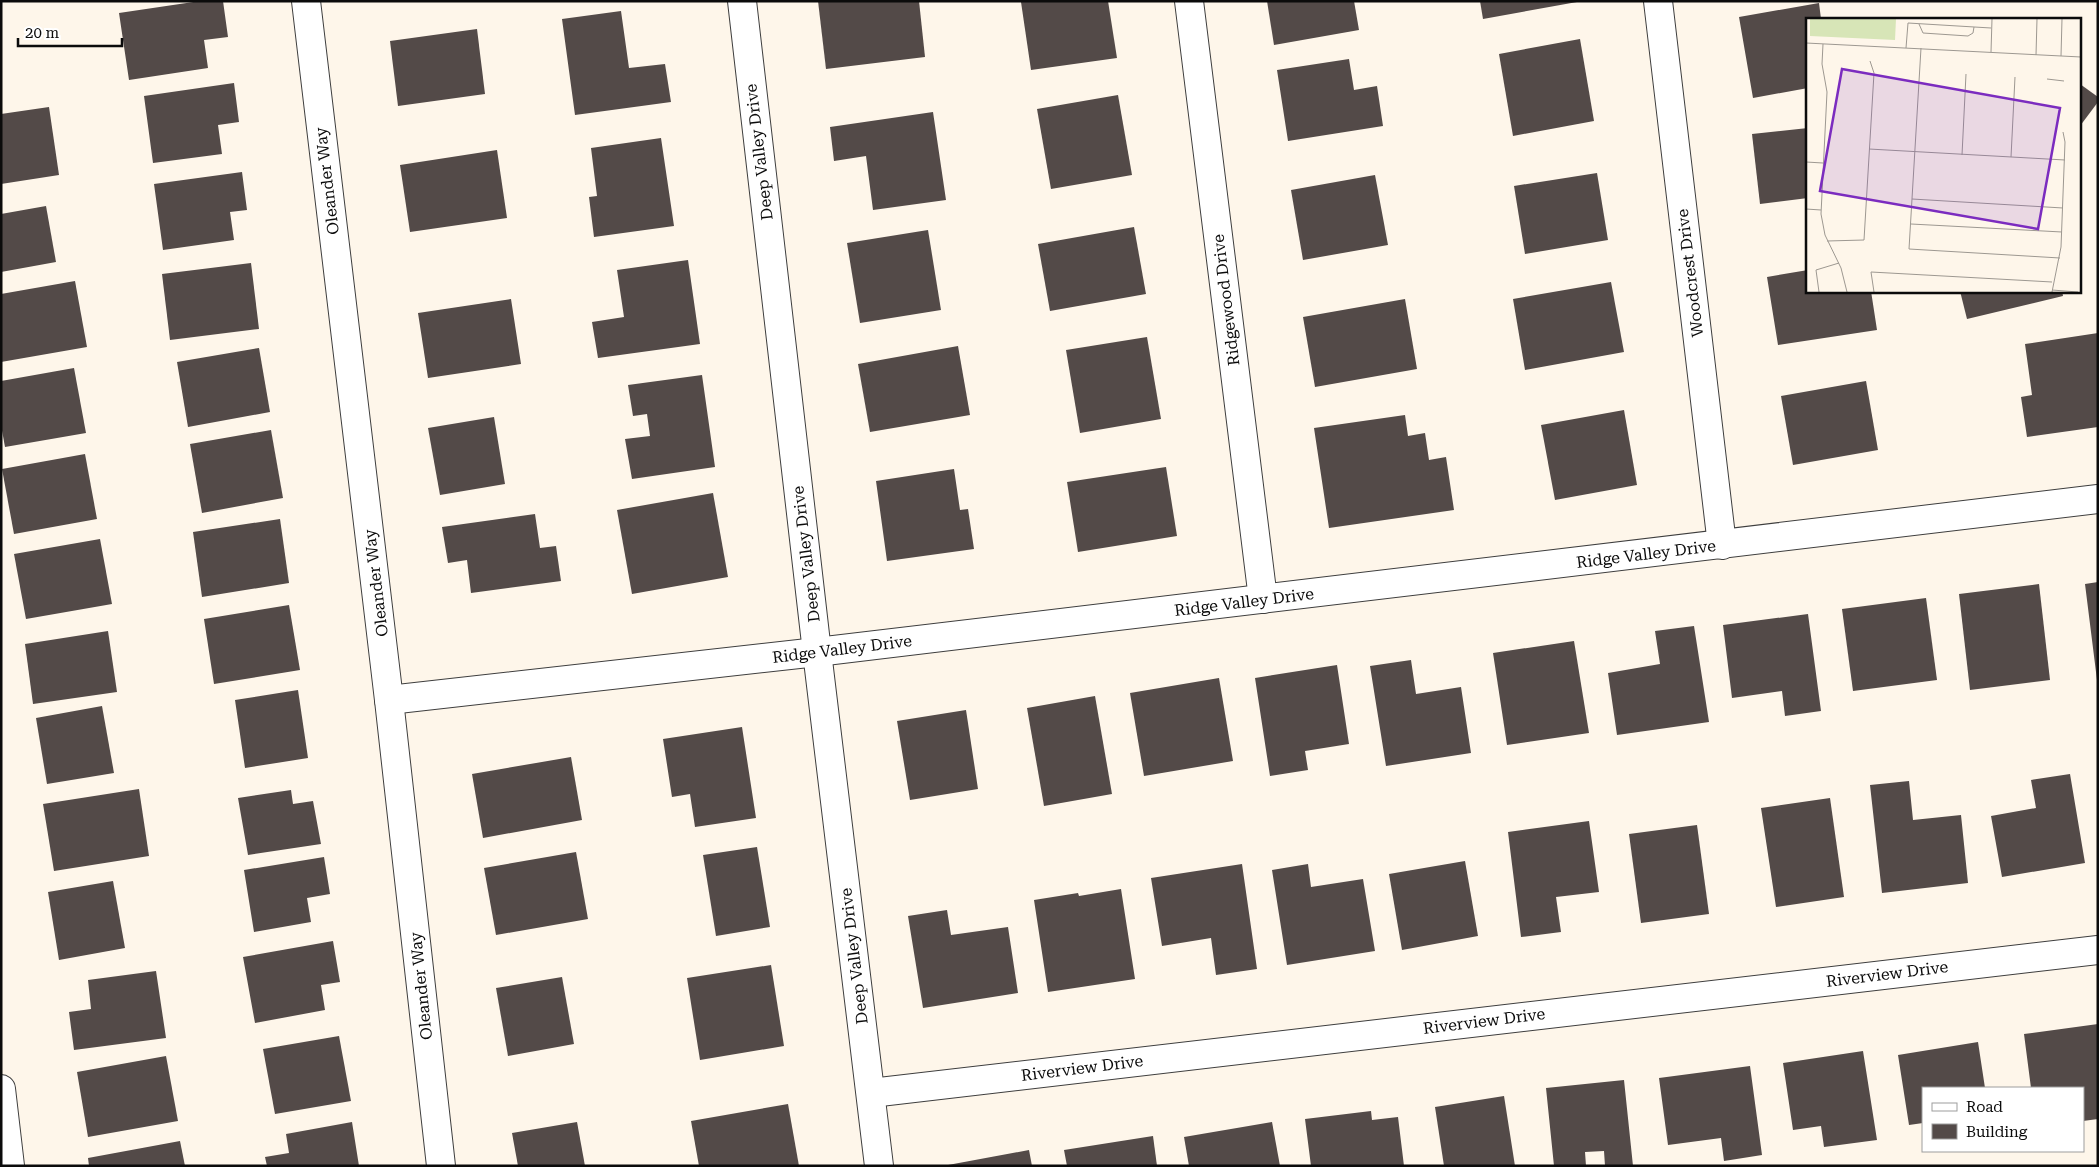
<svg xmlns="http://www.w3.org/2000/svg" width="2099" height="1167" font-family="'Roboto Serif',serif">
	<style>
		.building { fill: #534a48 }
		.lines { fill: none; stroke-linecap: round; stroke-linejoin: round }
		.minor-casing { stroke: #3e3e3e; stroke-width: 30 }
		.minor { stroke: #fff; stroke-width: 28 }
		.labels { text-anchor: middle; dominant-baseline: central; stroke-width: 5; stroke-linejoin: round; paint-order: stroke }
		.street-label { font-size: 16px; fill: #0b0b0b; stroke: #fff }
		.inset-road { fill: none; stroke: #9d9891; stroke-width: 1 }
		.view { fill: #7b2cbf; fill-opacity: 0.15; stroke: #7b2cbf; stroke-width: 2.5 }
		.inset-edge { fill: none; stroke: #0b0b0b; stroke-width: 2.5 }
	</style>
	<rect width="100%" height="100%" fill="#fef6ea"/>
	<!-- building -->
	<g class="building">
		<path d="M 200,1 L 223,1 L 228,37 L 204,40 L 208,68 L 129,80 L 119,13 Z"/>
		<path d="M 818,1 L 919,1 L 925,57 L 826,69 Z"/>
		<path d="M 1108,1 L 1117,58 L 1031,70 L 1021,2 Z"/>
		<path d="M 1267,1 L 1354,1 L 1359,30 L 1274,45 Z"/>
		<path d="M 1480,1 L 1577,1 L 1577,2 L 1483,19 Z"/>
		<path d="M 1819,3 L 1821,19 L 1808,19 L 1808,88 L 1753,98 L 1739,17 Z"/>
		<path d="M 621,11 L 629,68 L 665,64 L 671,102 L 575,115 L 562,19 Z"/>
		<path d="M 477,29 L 485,94 L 398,106 L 390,41 Z"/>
		<path d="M 1580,39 L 1594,121 L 1513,136 L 1499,54 Z"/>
		<path d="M 1349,59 L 1354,90 L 1377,86 L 1383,126 L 1288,141 L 1277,70 Z"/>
		<path d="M 234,83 L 239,122 L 218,125 L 222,154 L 153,163 L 144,96 Z"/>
		<path d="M 2080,84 L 2098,97 L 2098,102 L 2080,126 Z"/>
		<path d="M 1118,95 L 1132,175 L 1051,189 L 1037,109 Z"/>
		<path d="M 49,107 L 59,175 L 1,184 L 1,114 Z"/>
		<path d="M 933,112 L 946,200 L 873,210 L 866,156 L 834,161 L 830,127 Z"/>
		<path d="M 1808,128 L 1808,198 L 1760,204 L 1752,134 Z"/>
		<path d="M 661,138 L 674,226 L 594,237 L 589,197 L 597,196 L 591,148 Z"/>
		<path d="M 497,150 L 507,218 L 410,232 L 400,165 Z"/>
		<path d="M 242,172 L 247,210 L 230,212 L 234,240 L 163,250 L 154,184 Z"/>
		<path d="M 1597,173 L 1608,240 L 1525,254 L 1514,186 Z"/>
		<path d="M 1375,175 L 1388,245 L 1303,260 L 1291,190 Z"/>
		<path d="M 46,206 L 56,262 L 1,272 L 1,214 Z"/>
		<path d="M 1134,227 L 1146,294 L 1050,311 L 1038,244 Z"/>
		<path d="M 928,230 L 941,310 L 860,323 L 847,243 Z"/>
		<path d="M 688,260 L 700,344 L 598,358 L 592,322 L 624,317 L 617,270 Z"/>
		<path d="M 251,263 L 259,329 L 170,340 L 162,274 Z"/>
		<path d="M 1808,270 L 1808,291 L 1871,291 L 1877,330 L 1778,345 L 1767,277 Z"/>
		<path d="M 75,281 L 87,347 L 1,362 L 1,294 Z"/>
		<path d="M 1611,282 L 1624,352 L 1525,370 L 1513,299 Z"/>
		<path d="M 1960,291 L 2062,291 L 2063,296 L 1967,319 Z"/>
		<path d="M 511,299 L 521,364 L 428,378 L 418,313 Z"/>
		<path d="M 1405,299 L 1417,369 L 1315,387 L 1303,317 Z"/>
		<path d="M 2098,333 L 2098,427 L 2027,437 L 2021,397 L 2032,395 L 2025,344 Z"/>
		<path d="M 1147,337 L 1161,419 L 1080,433 L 1066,350 Z"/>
		<path d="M 958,346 L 970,415 L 870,432 L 858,364 Z"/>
		<path d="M 259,348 L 270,412 L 188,427 L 177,362 Z"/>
		<path d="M 74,368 L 86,433 L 5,447 L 1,425 L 1,381 Z"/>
		<path d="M 702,375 L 715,467 L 632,479 L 625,439 L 650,436 L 647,414 L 633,416 L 628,385 Z"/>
		<path d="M 1866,381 L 1878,450 L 1793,465 L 1781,396 Z"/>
		<path d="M 1624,410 L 1637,485 L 1555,500 L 1541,425 Z"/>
		<path d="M 1405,415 L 1408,436 L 1425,433 L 1429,460 L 1446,457 L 1454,510 L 1329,528 L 1314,428 Z"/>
		<path d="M 494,417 L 505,484 L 440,495 L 428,428 Z"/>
		<path d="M 271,430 L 283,498 L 202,513 L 190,444 Z"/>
		<path d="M 85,454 L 97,519 L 14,534 L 2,469 Z"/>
		<path d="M 1166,467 L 1177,536 L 1078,552 L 1067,482 Z"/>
		<path d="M 954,469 L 960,510 L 968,509 L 974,549 L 887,561 L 876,481 Z"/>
		<path d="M 713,493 L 728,577 L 632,594 L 617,510 Z"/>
		<path d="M 535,514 L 540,548 L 556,546 L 561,581 L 471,593 L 467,560 L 448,563 L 442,527 Z"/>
		<path d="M 280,519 L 289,583 L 202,597 L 193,532 Z"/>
		<path d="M 100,539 L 112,604 L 26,619 L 14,554 Z"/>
		<path d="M 2098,582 L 2098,680 L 2097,680 L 2085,584 Z"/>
		<path d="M 2039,584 L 2050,680 L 1970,690 L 1959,594 Z"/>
		<path d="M 1926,598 L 1937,680 L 1853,691 L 1842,609 Z"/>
		<path d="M 289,605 L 300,670 L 214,684 L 204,619 Z"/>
		<path d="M 1808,614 L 1821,711 L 1785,716 L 1782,691 L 1732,698 L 1723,625 Z"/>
		<path d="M 1694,626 L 1709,722 L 1617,735 L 1608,673 L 1660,664 L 1655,631 Z"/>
		<path d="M 108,631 L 117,692 L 33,704 L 25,644 Z"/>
		<path d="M 1574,641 L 1589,733 L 1507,745 L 1493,653 Z"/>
		<path d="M 1411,660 L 1416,694 L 1461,687 L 1471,753 L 1386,766 L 1370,666 Z"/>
		<path d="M 1337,665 L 1349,744 L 1305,751 L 1308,770 L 1270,776 L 1255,678 Z"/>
		<path d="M 1219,678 L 1233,761 L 1144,776 L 1130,693 Z"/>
		<path d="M 298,690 L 308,758 L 245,768 L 235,700 Z"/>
		<path d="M 1095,696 L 1112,794 L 1044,806 L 1027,708 Z"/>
		<path d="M 102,706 L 114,773 L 47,784 L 36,718 Z"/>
		<path d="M 966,710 L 978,789 L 910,800 L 897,721 Z"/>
		<path d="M 742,727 L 756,818 L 695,827 L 690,794 L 672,797 L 663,739 Z"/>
		<path d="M 571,757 L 582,820 L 483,838 L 472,774 Z"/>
		<path d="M 2070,774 L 2085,863 L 2002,877 L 1991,816 L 2036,808 L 2031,780 Z"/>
		<path d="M 1909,781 L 1913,820 L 1961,815 L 1968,883 L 1882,893 L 1870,785 Z"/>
		<path d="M 139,789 L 149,856 L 54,871 L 43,804 Z"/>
		<path d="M 291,790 L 293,804 L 313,801 L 321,844 L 248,855 L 238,798 Z"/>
		<path d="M 1830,798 L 1844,897 L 1776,907 L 1761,808 Z"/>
		<path d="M 1589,821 L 1599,892 L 1556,897 L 1561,932 L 1521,937 L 1508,832 Z"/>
		<path d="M 1697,825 L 1709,914 L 1641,923 L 1629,834 Z"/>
		<path d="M 757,847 L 770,927 L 716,936 L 703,855 Z"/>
		<path d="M 576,852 L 588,919 L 496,935 L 484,868 Z"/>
		<path d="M 324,857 L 330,894 L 307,898 L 311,922 L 254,932 L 244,870 Z"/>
		<path d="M 1465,861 L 1478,936 L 1402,950 L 1389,874 Z"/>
		<path d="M 1242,864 L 1257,969 L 1216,975 L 1211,938 L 1162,946 L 1151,878 Z"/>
		<path d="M 1308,864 L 1311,887 L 1363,879 L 1375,951 L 1287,965 L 1272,870 Z"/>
		<path d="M 113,881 L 125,948 L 59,960 L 48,892 Z"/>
		<path d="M 1121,889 L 1135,979 L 1048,992 L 1034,900 L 1078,893 L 1079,896 Z"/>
		<path d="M 947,910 L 951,935 L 1008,927 L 1018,993 L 923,1008 L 908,916 Z"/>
		<path d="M 333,941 L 340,982 L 321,985 L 325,1010 L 255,1023 L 243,957 Z"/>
		<path d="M 771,965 L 784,1046 L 700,1060 L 687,978 Z"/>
		<path d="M 156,971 L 166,1038 L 74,1050 L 69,1012 L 91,1009 L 88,980 Z"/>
		<path d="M 562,977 L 574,1044 L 508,1056 L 496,988 Z"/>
		<path d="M 2098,1024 L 2098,1119 L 2083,1121 L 2083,1088 L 2031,1088 L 2024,1034 Z"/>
		<path d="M 339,1036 L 351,1101 L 275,1114 L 263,1049 Z"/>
		<path d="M 1978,1042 L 1985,1088 L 1923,1088 L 1923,1123 L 1909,1125 L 1898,1055 Z"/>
		<path d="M 1863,1051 L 1877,1140 L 1824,1147 L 1821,1126 L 1793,1130 L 1783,1063 Z"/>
		<path d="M 166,1056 L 178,1121 L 88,1137 L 77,1072 Z"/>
		<path d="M 1750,1066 L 1762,1155 L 1724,1161 L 1721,1138 L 1668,1145 L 1659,1078 Z"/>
		<path d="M 1624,1080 L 1633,1166 L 1605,1166 L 1604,1151 L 1585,1152 L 1586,1166 L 1554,1166 L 1546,1088 Z"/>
		<path d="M 1504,1096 L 1515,1166 L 1444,1166 L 1435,1107 Z"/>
		<path d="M 788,1104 L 799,1166 L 699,1166 L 691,1121 Z"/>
		<path d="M 1371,1111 L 1372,1120 L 1398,1117 L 1404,1166 L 1311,1166 L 1305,1119 Z"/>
		<path d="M 352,1122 L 359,1166 L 267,1166 L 265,1157 L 289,1153 L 286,1134 Z"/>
		<path d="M 577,1122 L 585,1166 L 518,1166 L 512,1133 Z"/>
		<path d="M 1272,1122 L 1280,1166 L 1189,1166 L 1184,1137 Z"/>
		<path d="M 1153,1136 L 1157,1166 L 1067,1166 L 1064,1150 Z"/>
		<path d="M 180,1141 L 185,1166 L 89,1166 L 88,1158 Z"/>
		<path d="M 1029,1150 L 1032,1166 L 948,1166 L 948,1165 Z"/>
	</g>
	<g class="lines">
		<defs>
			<g id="minor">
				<path d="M 306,1 L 389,700 L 441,1166"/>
				<path d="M 742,1 L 817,652 L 879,1166"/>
				<path d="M 1189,1 L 1263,599"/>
				<path d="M 1658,1 L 1722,545"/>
				<path d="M 389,700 L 817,652 L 2098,499"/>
				<path d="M 1,1089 L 10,1166"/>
				<path d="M 871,1093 L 2098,950"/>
			</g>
		</defs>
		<!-- minor casing -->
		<use href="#minor" class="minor-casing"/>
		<!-- minor -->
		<use href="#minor" class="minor"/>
	</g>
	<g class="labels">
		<!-- street labels -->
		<g class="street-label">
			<text transform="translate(759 152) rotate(-97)">Deep Valley Drive</text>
			<text transform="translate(327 181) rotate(-97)">Oleander Way</text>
			<text transform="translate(1690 273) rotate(-97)">Woodcrest Drive</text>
			<text transform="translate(1226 300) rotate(-97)">Ridgewood Drive</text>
			<text transform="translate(806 554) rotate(-97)">Deep Valley Drive</text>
			<text transform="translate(1646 554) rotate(-7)">Ridge Valley Drive</text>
			<text transform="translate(376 583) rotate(-97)">Oleander Way</text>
			<text transform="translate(1244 602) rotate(-7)">Ridge Valley Drive</text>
			<text transform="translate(842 649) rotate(-7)">Ridge Valley Drive</text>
			<text transform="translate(854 956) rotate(-97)">Deep Valley Drive</text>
			<text transform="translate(1887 974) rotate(-7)">Riverview Drive</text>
			<text transform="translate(421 986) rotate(-96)">Oleander Way</text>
			<text transform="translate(1484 1021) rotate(-7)">Riverview Drive</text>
			<text transform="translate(1082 1068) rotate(-7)">Riverview Drive</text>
		</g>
	</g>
	<!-- overview -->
	<g transform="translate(1806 18)">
		<rect width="275" height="275" fill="#fef6ea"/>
		<path d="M 4,1 L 90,1 L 89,22 L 4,18 Z" fill="#d7e5b7"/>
		<path class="inset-road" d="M 113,6 L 117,15 L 162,18 L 167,15 L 168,9M 0,25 L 275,39M 17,26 L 16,46 L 21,74 L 15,196 L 19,217 L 35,250 L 41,274M 100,30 L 102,5 L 185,10M 115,30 L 103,231 L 254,240M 185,34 L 186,1M 230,37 L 231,1M 255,38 L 256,1M 241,61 L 258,63M 63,131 L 259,142M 156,137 L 160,56M 205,139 L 209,59M 0,144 L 17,145M 106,181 L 257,190M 0,191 L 15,192M 105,206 L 256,214M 21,223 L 58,222 L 68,55 L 64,43M 246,272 L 272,274M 13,274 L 10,252 L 33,245M 68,274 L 65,254 L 246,264M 246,274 L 255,229 L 259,124 L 257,114"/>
		<path class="view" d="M 36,51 L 254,90 L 232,211 L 14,173 Z"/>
		<rect width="275" height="275" class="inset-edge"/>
	</g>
	<!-- border -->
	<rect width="2099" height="1167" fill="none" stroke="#0b0b0b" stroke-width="5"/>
	<!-- legend -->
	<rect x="1922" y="1087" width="162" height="65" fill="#ffffff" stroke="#9d9d9d"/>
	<rect x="1932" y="1103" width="25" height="8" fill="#ffffff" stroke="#9d9d9d"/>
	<text x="1966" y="1112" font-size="15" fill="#0b0b0b">Road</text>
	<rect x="1932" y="1124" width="25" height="15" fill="#534a48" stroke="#9d9d9d"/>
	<text x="1966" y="1137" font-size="15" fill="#0b0b0b">Building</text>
	<!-- scale -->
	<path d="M18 38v8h104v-8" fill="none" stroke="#0b0b0b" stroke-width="2.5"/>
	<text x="25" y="38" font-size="15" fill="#0b0b0b" stroke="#ffffff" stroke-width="4" paint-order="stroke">20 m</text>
</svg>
